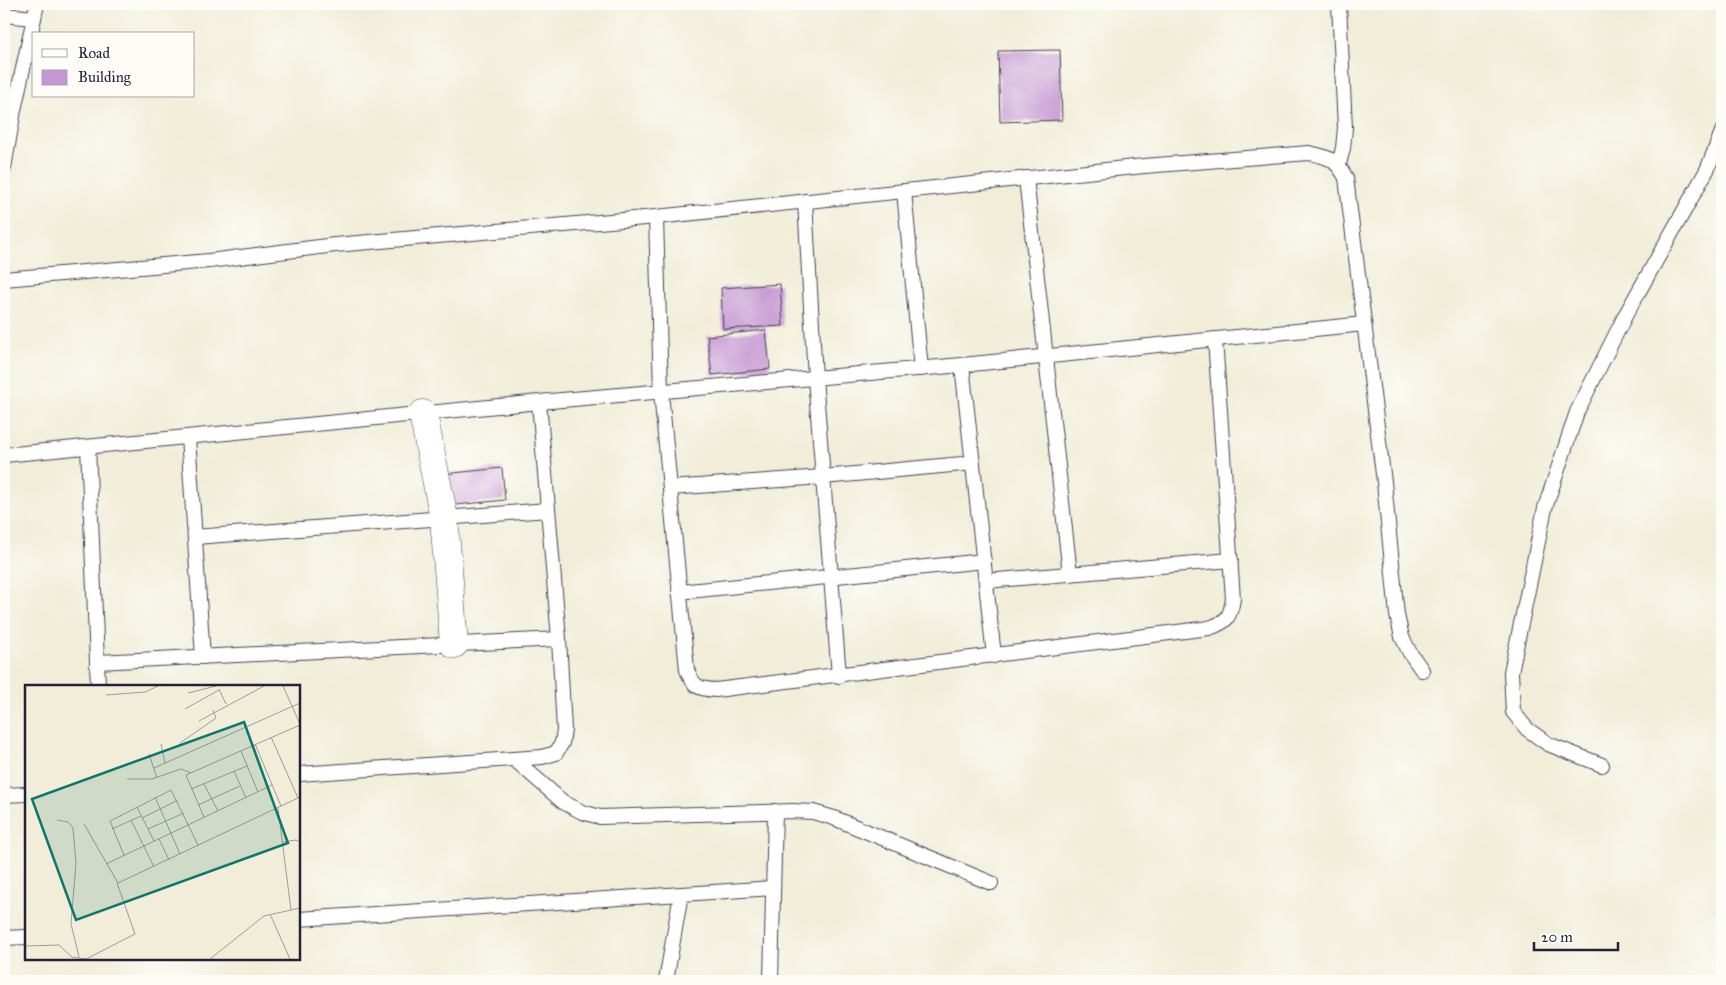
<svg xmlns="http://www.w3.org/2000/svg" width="1726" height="985" font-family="'IM FELL Great Primer',serif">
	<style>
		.building { fill: #c596d3 }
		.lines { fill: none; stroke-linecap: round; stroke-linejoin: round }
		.service-casing { stroke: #414053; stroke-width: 16 }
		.minor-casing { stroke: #414053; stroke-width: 29 }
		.service { stroke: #fff; stroke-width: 14 }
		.minor { stroke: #fff; stroke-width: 28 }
		.inset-road { fill: none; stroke: #9e9c99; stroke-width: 1 }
		.view { fill: #0f766e; fill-opacity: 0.15; stroke: #0f766e; stroke-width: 2.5 }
		.inset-edge { fill: none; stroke: #22223b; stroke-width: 2.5 }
	</style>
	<rect width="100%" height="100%" fill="#fdfcf7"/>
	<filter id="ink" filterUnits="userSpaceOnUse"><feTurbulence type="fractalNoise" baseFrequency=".02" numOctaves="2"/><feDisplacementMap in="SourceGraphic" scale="10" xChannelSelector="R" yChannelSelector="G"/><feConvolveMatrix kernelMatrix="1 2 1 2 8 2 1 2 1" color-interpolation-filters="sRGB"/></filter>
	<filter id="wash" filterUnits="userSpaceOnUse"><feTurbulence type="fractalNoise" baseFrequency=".0096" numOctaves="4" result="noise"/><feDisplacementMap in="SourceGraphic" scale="20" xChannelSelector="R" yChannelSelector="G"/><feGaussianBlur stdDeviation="1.12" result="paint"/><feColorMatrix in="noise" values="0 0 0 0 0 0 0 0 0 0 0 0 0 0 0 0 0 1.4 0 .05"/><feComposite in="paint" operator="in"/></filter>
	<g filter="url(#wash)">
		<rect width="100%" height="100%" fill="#f1edd8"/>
		<g id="blocks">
			<!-- building -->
			<g class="building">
				<path d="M 1060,50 L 1062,120 L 1000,122 L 998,51 Z"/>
				<path d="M 780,284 L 783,326 L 723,329 L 721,288 Z"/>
				<path d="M 766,330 L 770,369 L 712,375 L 707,336 Z"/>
				<path d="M 502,468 L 505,500 L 446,506 L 443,474 Z"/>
			</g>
		</g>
	</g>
	<g filter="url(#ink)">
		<use href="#blocks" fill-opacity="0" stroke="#414053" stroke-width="1"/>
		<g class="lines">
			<defs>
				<g id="service">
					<path d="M 4,15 L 34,18"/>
					<path d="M 1339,164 L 1343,148 L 1345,128 L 1339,4"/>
					<path d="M 4,168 L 14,110 L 37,4"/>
					<path d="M 1026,178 L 1070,574"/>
					<path d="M 904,191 L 921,369"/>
					<path d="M 805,201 L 815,378 L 839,676"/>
					<path d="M 656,217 L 661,392 L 687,670 C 694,687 698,689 716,690 L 1209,628 C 1227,622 1230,618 1233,599 L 1215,339"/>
					<path d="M 4,279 L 209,261 L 335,245 L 656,217 L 1144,166 L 1309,153 C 1329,157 1336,159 1346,178 L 1384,482 L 1397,615 L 1402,637 L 1410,653 L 1422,670"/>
					<path d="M 962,365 L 994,656"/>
					<path d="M 188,437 L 203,657"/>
					<path d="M 88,447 L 98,686"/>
					<path d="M 4,455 L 539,402 L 962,365 L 1364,324"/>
					<path d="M 670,488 L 823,477 L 973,463"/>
					<path d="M 195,537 L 548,510"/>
					<path d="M 986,581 L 1231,560"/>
					<path d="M 679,592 L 984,561"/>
					<path d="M 97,662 L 559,639"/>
					<path d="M 514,759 L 563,802 L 582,812 L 600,817 L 793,811 L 813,812 L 834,818 L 991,883"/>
					<path d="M 1602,765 L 1548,744 L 1527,729 L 1513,712 L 1511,672 L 1545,508 L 1577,412 L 1626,314 L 1707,170 L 1722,132"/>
					<path d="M 299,774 L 542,757 L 556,753 L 562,743 L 564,730 L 559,639 L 539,402"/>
					<path d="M 4,795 L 26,794"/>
					<path d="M 299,919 L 773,888"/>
					<path d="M 4,938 L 26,937"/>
					<path d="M 666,981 L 681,894"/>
					<path d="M 771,981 L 775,811"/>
				</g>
				<path id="minor" d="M 423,414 L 444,518 L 454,644"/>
			</defs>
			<!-- service casing -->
			<use href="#service" class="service-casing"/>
			<!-- minor casing -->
			<use href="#minor" class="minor-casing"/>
			<!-- service -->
			<use href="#service" class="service"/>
			<!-- minor -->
			<use href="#minor" class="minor"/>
		</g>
	</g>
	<!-- overview -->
	<g transform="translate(25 685)">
		<rect width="275" height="275" fill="#f1edd8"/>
		<path class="inset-road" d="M 258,1 L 275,39M 194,4 L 201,19M 163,8 L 191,1M 81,10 L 120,7 L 133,1M 160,24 L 194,5M 174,36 L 239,1M 246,52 L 273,113M 155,58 L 191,33 L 188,25M 136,59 L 140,78M 230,59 L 256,121M 216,66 L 233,107M 124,69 L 132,93M 129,83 L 275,18M 209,86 L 221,113M 102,94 L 127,94 L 156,84 L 166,88M 179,99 L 193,126M 166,104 L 222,81M 130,112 L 155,169M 173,120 L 215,101M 112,122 L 129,156M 253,123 L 266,225M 179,132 L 161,90 L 275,40M 117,133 L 153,115M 32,135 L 43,137 L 48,143 L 51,178 L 46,239 L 54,272M 106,135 L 129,182M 59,139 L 93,198 L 275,112M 87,144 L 116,131M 123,144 L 159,128M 134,154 L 144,175M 258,157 L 271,155 L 275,157M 99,170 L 85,136 L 146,105 L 173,160M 81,179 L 247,100M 245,229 L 265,274M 0,261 L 34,260 L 48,273M 48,272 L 61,274 L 110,249 L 92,198M 185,274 L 239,231 L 275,223"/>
		<path class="view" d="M 219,37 L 263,158 L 51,235 L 7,114 Z"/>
		<rect width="275" height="275" class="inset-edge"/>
	</g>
	<!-- margin -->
	<rect width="1726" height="985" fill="none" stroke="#fdfcf7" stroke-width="20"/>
	<!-- legend -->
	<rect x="32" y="32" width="162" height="65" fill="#fdfcf7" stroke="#a5a5ac"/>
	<rect x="42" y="49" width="25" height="8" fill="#ffffff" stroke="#a5a5ac"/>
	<text x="78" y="58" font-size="15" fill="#22223b">Road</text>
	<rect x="42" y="70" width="25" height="15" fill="#c596d3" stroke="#a5a5ac"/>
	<text x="78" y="82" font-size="15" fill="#22223b">Building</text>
	<!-- scale -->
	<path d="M1534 942v8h84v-8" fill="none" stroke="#22223b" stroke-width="2.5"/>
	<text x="1541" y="942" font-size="15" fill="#22223b" stroke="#fdfcf7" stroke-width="4" paint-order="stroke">20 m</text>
</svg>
